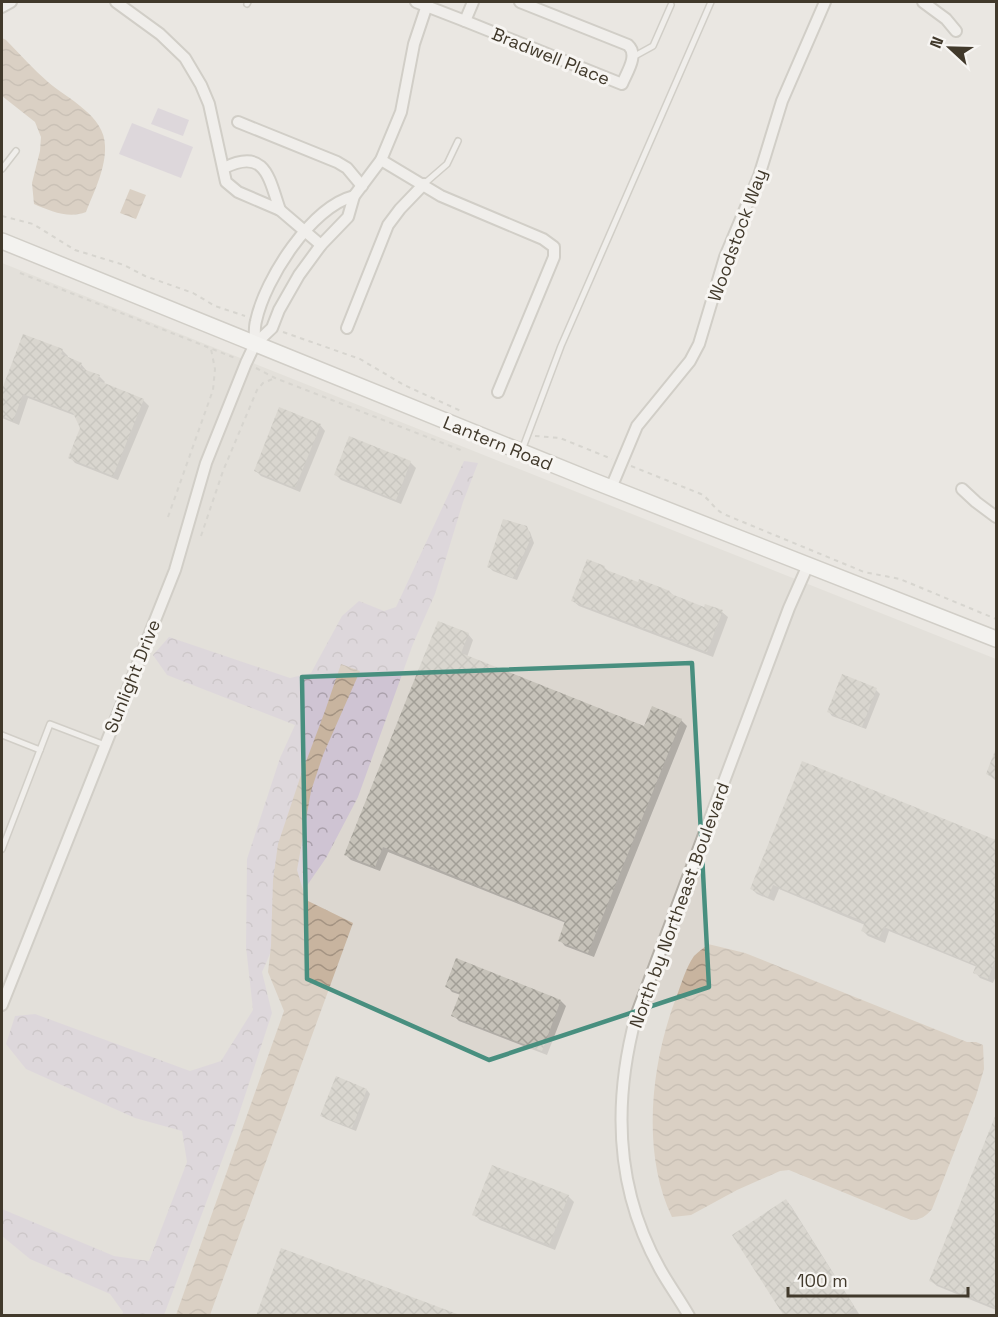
<svg xmlns="http://www.w3.org/2000/svg" width="998" height="1317" font-family="'Space Grotesk',sans-serif">
	<style>
		.built { fill: #dcd7d0 }
		.green { fill: #cfc4d3 }
		.forest { fill: url(#forest-crowns) }
		.water { fill: url(#water-waves) }
		.shadow { fill: #0003 }
		.building { fill: url(#building-cross-hatch) }
		.lines { fill: none; stroke-linecap: round; stroke-linejoin: round }
		.lane-casing { stroke: #b4afa7; stroke-width: 8 }
		.street-casing { stroke: #b4afa7; stroke-width: 14 }
		.secondary-casing { stroke: #b4afa7; stroke-width: 18 }
		.path { stroke: #c1beb8; stroke-width: 2; stroke-dasharray: 4.5 4.5; stroke-linecap: butt }
		.lane { stroke: #f8f7f5; stroke-width: 5 }
		.street { stroke: #f8f7f5; stroke-width: 10 }
		.secondary { stroke: #fff; stroke-width: 15 }
		.marked { fill: none; stroke: #488f7f; stroke-width: 4.5; stroke-linejoin: round }
		.labels { text-anchor: middle; dominant-baseline: central; stroke-width: 6; stroke-linejoin: round; paint-order: stroke }
		.street-label { font-size: 18px; fill: #41392b; stroke: #f7f5f2 }
	</style>
	<defs>
		<pattern id="forest-crowns" width="20" height="18" patternUnits="userSpaceOnUse" patternTransform="scale(1.5)"><rect width="20" height="18" fill="#cfc4d3"/><path d="M2 6a3 3 0 1 1 6 0M12 15a3 3 0 1 1 6 0" fill="none" stroke="#aaa0ab"/></pattern>
		<pattern id="water-waves" width="16" height="10" patternUnits="userSpaceOnUse" patternTransform="scale(1.5)"><rect width="16" height="10" fill="#c8b49f"/><path d="M0 5q4-4 8 0t8 0" fill="none" stroke="#a49382"/></pattern>
		<pattern id="building-cross-hatch" width="8" height="8" patternUnits="userSpaceOnUse" patternTransform="scale(1.5)"><rect width="8" height="8" fill="#c6c2b9"/><path d="M0 0l8 8M0 8l8-8" fill="none" stroke="#a29f97"/></pattern>
	</defs>
	<rect width="100%" height="100%" fill="#eae7e2"/>
	<!-- built -->
	<path class="built" d="M 2,263 L 996,659 L 996,1315 L 2,1315 Z"/>
	<!-- green -->
	<g class="green">
		<path d="M 158,108 L 189,120 L 183,136 L 151,124 Z"/>
		<path d="M 132,123 L 193,147 L 181,178 L 119,154 Z"/>
	</g>
	<!-- forest -->
	<path class="forest" d="M 464,461 L 478,463 L 463,502 L 435,594 L 413,644 L 358,797 L 326,858 L 288,913 L 262,972 L 272,1013 L 236,1123 L 164,1315 L 122,1315 L 123,1312 L 110,1294 L 30,1259 L 2,1236 L 2,1209 L 114,1256 L 149,1261 L 187,1162 L 182,1131 L 135,1118 L 26,1069 L 6,1044 L 15,1016 L 35,1014 L 190,1071 L 221,1061 L 253,1010 L 246,947 L 247,859 L 280,758 L 295,725 L 167,675 L 153,655 L 169,637 L 290,678 L 311,673 L 342,616 L 359,601 L 384,611 L 396,607 Z"/>
	<!-- water -->
	<g class="water">
		<path d="M 2,38 L 6,40 C 20,54 33,69 48,82 C 68,99 105,116 105,146 C 106,168 94,192 86,212 C 69,219 50,211 34,204 L 32,183 L 40,151 L 41,137 L 35,122 L 2,96 Z"/>
		<path d="M 130,189 L 146,195 L 136,219 L 120,213 Z"/>
		<path d="M 341,664 L 360,671 L 323,755 L 311,791 L 297,870 L 306,900 L 353,923 L 210,1315 L 176,1315 L 284,1011 L 268,972 L 271,946 L 273,880 L 278,844 L 301,775 L 325,711 Z"/>
		<path d="M 708,944 L 745,953 L 967,1042 L 976,1042 L 983,1045 L 984,1069 L 976,1096 L 932,1209 C 926,1216 921,1220 911,1220 L 789,1170 L 780,1171 L 737,1190 L 691,1215 L 672,1217 C 641,1153 651,1063 676,998 C 681,985 686,967 694,956 C 698,952 704,948 708,944 Z"/>
	</g>
	<!-- shadow -->
	<g class="shadow">
		<path d="M 24,336 L 62,350 L 68,356 L 67,358 L 81,364 L 86,370 L 86,372 L 99,376 L 105,382 L 103,384 L 143,400 L 149,406 L 118,480 L 75,463 L 70,457 L 81,428 L 76,416 L 28,398 L 19,425 L 2,418 L 2,394 Z"/>
		<path d="M 320,425 L 325,431 L 300,492 L 261,476 L 256,471 Z"/>
		<path d="M 410,462 L 416,468 L 401,504 L 341,480 L 336,475 Z"/>
		<path d="M 526,528 L 530,532 L 534,543 L 517,580 L 493,571 L 489,567 Z"/>
		<path d="M 604,567 L 610,573 L 639,584 L 670,592 L 675,597 L 705,609 L 722,612 L 728,617 L 713,657 L 579,606 L 573,601 Z"/>
		<path d="M 468,634 L 473,640 L 467,657 L 644,728 L 681,720 L 687,726 L 594,957 L 565,946 L 560,940 L 566,923 L 388,852 L 380,871 L 351,860 L 346,855 Z"/>
		<path d="M 876,690 L 880,694 L 866,729 L 832,716 L 829,712 Z"/>
		<path d="M 996,752 L 996,781 L 988,774 Z"/>
		<path d="M 802,763 L 996,842 L 996,976 L 993,983 L 980,978 L 975,972 L 977,967 L 889,931 L 885,943 L 868,936 L 863,931 L 865,925 L 779,889 L 774,901 L 757,894 L 751,888 Z"/>
		<path d="M 447,986 L 561,1001 L 566,1006 L 547,1055 L 459,1021 L 453,1015 L 461,995 L 452,992 Z"/>
		<path d="M 367,1090 L 370,1094 L 356,1131 L 326,1119 L 322,1115 Z"/>
		<path d="M 996,1118 L 996,1310 L 937,1286 L 931,1281 Z"/>
		<path d="M 568,1196 L 574,1202 L 555,1250 L 480,1220 L 474,1214 Z"/>
		<path d="M 786,1201 L 791,1206 L 859,1314 L 857,1316 L 786,1316 Z"/>
	</g>
	<!-- building -->
	<g class="building">
		<path d="M 23,334 L 63,349 L 61,354 L 82,363 L 80,368 L 100,375 L 97,380 L 144,399 L 113,476 L 68,458 L 80,428 L 73,413 L 23,394 L 13,421 L 2,416 L 2,389 Z"/>
		<path d="M 279,407 L 321,424 L 295,488 L 254,471 Z"/>
		<path d="M 349,436 L 411,461 L 396,500 L 334,475 Z"/>
		<path d="M 503,519 L 527,526 L 531,538 L 513,578 L 487,567 Z"/>
		<path d="M 587,559 L 605,566 L 604,569 L 638,582 L 639,579 L 670,591 L 669,593 L 704,607 L 705,604 L 723,610 L 707,652 L 571,601 Z"/>
		<path d="M 438,621 L 469,633 L 461,653 L 644,726 L 652,706 L 682,719 L 588,953 L 558,941 L 565,921 L 383,847 L 375,867 L 344,855 Z"/>
		<path d="M 842,674 L 877,688 L 862,727 L 827,712 Z"/>
		<path d="M 996,748 L 996,779 L 986,774 Z"/>
		<path d="M 802,761 L 996,840 L 996,958 L 988,979 L 973,973 L 976,965 L 884,927 L 879,938 L 861,931 L 865,922 L 773,885 L 768,897 L 750,889 Z"/>
		<path d="M 456,958 L 561,1000 L 542,1051 L 451,1016 L 460,993 L 445,987 Z"/>
		<path d="M 336,1076 L 367,1089 L 352,1128 L 320,1116 Z"/>
		<path d="M 996,1114 L 996,1308 L 929,1281 Z"/>
		<path d="M 492,1165 L 569,1195 L 549,1245 L 472,1215 Z"/>
		<path d="M 786,1199 L 855,1308 L 844,1316 L 784,1316 L 732,1235 Z"/>
		<path d="M 281,1248 L 460,1315 L 460,1316 L 256,1316 Z"/>
	</g>
	<g class="lines">
		<defs>
			<g id="lane">
				<path d="M 247,4 L 248,2"/>
				<path d="M 633,57 L 653,46 L 671,5"/>
				<path d="M 2,169 L 16,151"/>
				<path d="M 424,184 L 447,164 L 458,141"/>
				<path d="M 522,450 L 561,346 L 711,2"/>
				<path d="M 2,735 L 40,750 L 50,724 L 105,745"/>
				<path d="M 2,849 L 40,750"/>
			</g>
			<g id="street">
				<path d="M 116,2 L 160,34 L 185,58 L 201,85 L 209,104 L 226,182 L 238,192 L 280,210 L 321,245"/>
				<path d="M 416,2 L 465,21"/>
				<path d="M 473,2 L 465,21 L 622,84 C 627,72 639,55 628,45 L 520,2"/>
				<path d="M 923,2 L 946,19 L 956,31"/>
				<path d="M 2,7 L 11,2"/>
				<path d="M 238,122 L 337,162 L 347,168 L 362,186"/>
				<path d="M 381,160 L 441,196 L 543,239 L 554,247 L 554,257 L 498,392"/>
				<path d="M 224,168 C 266,147 269,179 280,210"/>
				<path d="M 347,328 L 388,225 L 400,209 L 424,184"/>
				<path d="M 255,344 C 255,337 254,328 256,321 C 265,279 311,207 354,196"/>
				<path d="M 611,488 L 637,426 L 690,361 L 699,344 L 725,257 L 759,176 L 782,101 L 825,2"/>
				<path d="M 962,489 L 976,502 L 996,517"/>
				<path d="M 2,1005 L 175,570 L 206,463 L 246,363 L 255,344 L 272,328 L 279,310 L 299,275 L 321,245 L 348,217 L 354,196 L 381,160 L 401,112 L 414,44 L 428,2"/>
				<path d="M 689,1316 C 680,1300 669,1285 660,1269 C 615,1189 613,1102 636,1016 L 789,608 L 808,565"/>
			</g>
			<path id="secondary" d="M 2,241 L 591,480 L 996,639"/>
		</defs>
		<!-- lane casing -->
		<use href="#lane" class="lane-casing"/>
		<!-- street casing -->
		<use href="#street" class="street-casing"/>
		<!-- secondary casing -->
		<use href="#secondary" class="secondary-casing"/>
		<!-- path -->
		<g class="path">
			<path d="M 2,216 L 33,224 L 75,250 L 124,265 L 145,276 L 193,293 L 215,306 L 245,316"/>
			<path d="M 20,273 L 235,358"/>
			<path d="M 283,332 L 360,359 L 404,385 L 461,411"/>
			<path d="M 256,368 L 275,378 L 463,451"/>
			<path d="M 535,436 L 560,438 L 612,459"/>
			<path d="M 631,466 L 701,494 C 711,500 714,510 726,515 L 864,572 L 900,579 L 996,619"/>
			<path d="M 168,517 L 213,390 L 215,369 L 211,349"/>
			<path d="M 201,536 L 223,471 L 257,390 L 263,383 L 275,378"/>
		</g>
		<!-- lane -->
		<use href="#lane" class="lane"/>
		<!-- street -->
		<use href="#street" class="street"/>
		<!-- secondary -->
		<use href="#secondary" class="secondary"/>
	</g>
	<!-- marked area -->
	<path d="M0 0H998V1317H0ZM 692,663 L 709,987 L 489,1060 L 307,979 L 302,677 Z" fill="#eae7e2" fill-opacity=".55" fill-rule="evenodd"/>
	<path class="marked" d="M 692,663 L 709,987 L 489,1060 L 307,979 L 302,677 Z"/>
	<g class="labels">
		<!-- street labels -->
		<g class="street-label">
			<text transform="translate(551 56) rotate(22)">Bradwell Place</text>
			<text transform="translate(737 235) rotate(-70)">Woodstock Way</text>
			<text transform="translate(498 443) rotate(22)">Lantern Road</text>
			<text transform="translate(132 676) rotate(-68)">Sunlight Drive</text>
			<text transform="translate(679 905) rotate(-70)">North by Northeast Boulevard</text>
		</g>
	</g>
	<!-- border -->
	<rect width="998" height="1317" fill="none" stroke="#41392b" stroke-width="6"/>
	<!-- north arrow -->
	<g transform="translate(950 48) rotate(292)" stroke="#f7f5f2" stroke-width="4.5" paint-order="stroke">
	<path d="M0-4.5L10 22L0 15L-10 22Z" fill="#41392b"/>
	<text y="-9" font-size="16" font-weight="bold" text-anchor="middle" fill="#41392b">N</text>
	</g>
	<!-- scale -->
	<path d="M788 1287v9h180v-9" fill="none" stroke="#41392b" stroke-width="3"/>
	<text x="797" y="1287" font-size="18" fill="#41392b" stroke="#f7f5f2" stroke-width="4.5" paint-order="stroke">100 m</text>
</svg>
